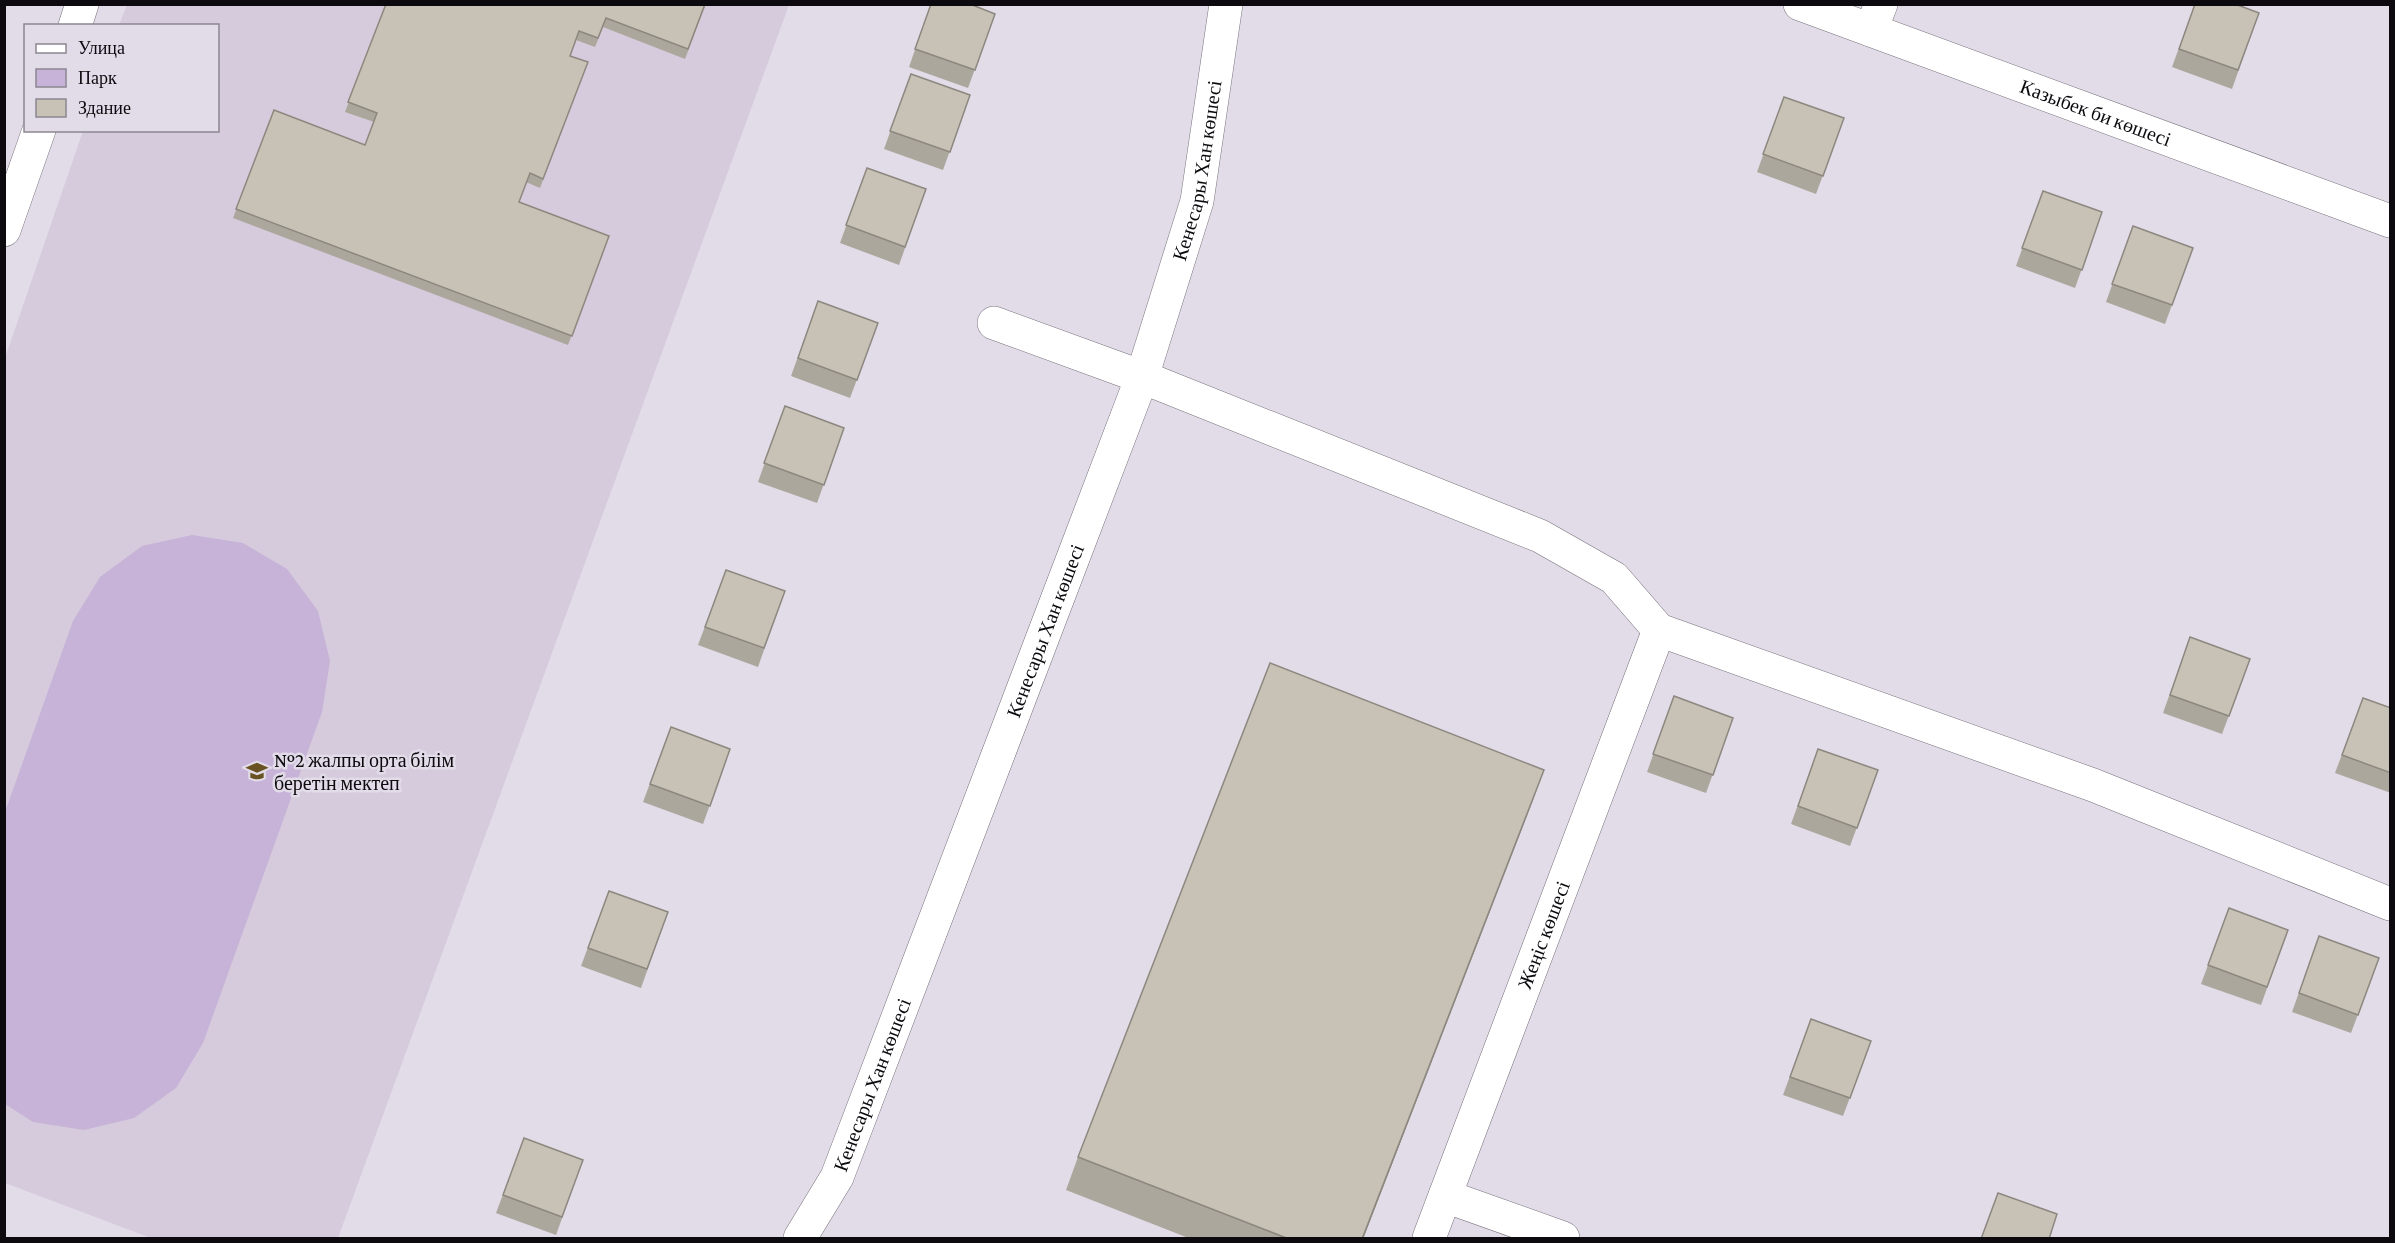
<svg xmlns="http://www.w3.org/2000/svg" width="2395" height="1243" font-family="'Crimson Pro',serif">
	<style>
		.built { fill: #d5cbdc }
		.green { fill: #c7b2d8 }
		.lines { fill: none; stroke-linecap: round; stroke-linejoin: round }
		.minor-casing { stroke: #78727c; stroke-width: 34 }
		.minor { stroke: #fff; stroke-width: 33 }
		.wall { fill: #aca79d }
		.shaded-wall { fill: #8c887f }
		.building { fill: #c8c2b6; stroke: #8c887f; stroke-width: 1.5 }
		.labels { text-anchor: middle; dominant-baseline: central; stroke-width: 5; stroke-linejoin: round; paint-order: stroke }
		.street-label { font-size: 20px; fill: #0c0a0e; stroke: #e2dbe8 }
		.poi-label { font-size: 20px; fill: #0c0a0e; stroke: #e2dbe8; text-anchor: start }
	</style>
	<rect width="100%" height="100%" fill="#e2dbe8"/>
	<!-- built -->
	<path class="built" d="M 127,5 L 789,5 L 338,1238 L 151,1238 L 5,1183 L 5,358 L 83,131 L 218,130 L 218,26 L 119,25 Z"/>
	<!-- green -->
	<path class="green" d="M 192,535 L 243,543 L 287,569 L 318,611 L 330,661 L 322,712 L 203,1043 L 176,1088 L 134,1118 L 84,1130 L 33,1122 L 5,1104 L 5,812 L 73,621 L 100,577 L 142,546 Z"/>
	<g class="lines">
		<defs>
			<g id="minor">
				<path id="s1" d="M 1800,4 L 2390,221"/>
				<path d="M 75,26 L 82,4"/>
				<path d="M 1871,30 L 1881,4"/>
				<path d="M 4,230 L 39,130"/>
				<path d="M 994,323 L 1142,377 L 1540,536 L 1614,578 L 1659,630 L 2093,785 L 2390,904"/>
				<path d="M 1445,1196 L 1563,1238"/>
				<path id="s2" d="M 800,1238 L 837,1177 L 1142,377 L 1197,201 L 1226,4"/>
				<path id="s3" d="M 1429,1238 L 1659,630"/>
			</g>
		</defs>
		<!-- minor casing -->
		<use href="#minor" class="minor-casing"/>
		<!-- minor -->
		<use href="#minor" class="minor"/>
	</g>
	<!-- wall -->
	<g class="wall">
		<path d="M 386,4 L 706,4 L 685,59 L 603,27 L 595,47 L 576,40 L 570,56 L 588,62 L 540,188 L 526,182 L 519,202 L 609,236 L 568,345 L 233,218 L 274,110 L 365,145 L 374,122 L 345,112 Z"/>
		<path d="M 931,4 L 995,14 L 968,88 L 909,67 Z"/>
		<path d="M 2195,4 L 2259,13 L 2232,89 L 2172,67 Z"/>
		<path d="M 911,74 L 970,95 L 943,170 L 884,149 Z"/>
		<path d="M 1784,97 L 1844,118 L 1816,194 L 1757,172 Z"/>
		<path d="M 867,168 L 926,189 L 899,265 L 840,243 Z"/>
		<path d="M 2043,191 L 2102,212 L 2075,288 L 2016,266 Z"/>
		<path d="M 2133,226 L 2193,248 L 2165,324 L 2106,302 Z"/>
		<path d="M 818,301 L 878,323 L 850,398 L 791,376 Z"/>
		<path d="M 785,406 L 844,428 L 817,503 L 758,482 Z"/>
		<path d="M 726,570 L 785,591 L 758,667 L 698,645 Z"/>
		<path d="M 2190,637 L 2250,659 L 2222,734 L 2163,713 Z"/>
		<path d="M 1674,696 L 1733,718 L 1706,793 L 1647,772 Z"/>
		<path d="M 2363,698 L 2391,708 L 2391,793 L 2335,773 Z"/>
		<path d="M 671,727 L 730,749 L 703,824 L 643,802 Z"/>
		<path d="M 1818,749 L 1878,770 L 1850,846 L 1791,824 Z"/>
		<path d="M 1544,770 L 1363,1239 L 1191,1239 L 1066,1190 L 1078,1157 Z"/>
		<path d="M 609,891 L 668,912 L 641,988 L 581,966 Z"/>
		<path d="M 2229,908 L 2288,930 L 2261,1005 L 2201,984 Z"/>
		<path d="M 2319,936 L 2379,958 L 2351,1033 L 2292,1012 Z"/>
		<path d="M 1811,1019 L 1871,1041 L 1843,1116 L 1783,1095 Z"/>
		<path d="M 524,1138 L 583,1160 L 556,1235 L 496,1213 Z"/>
	</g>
	<!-- shaded-wall -->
	<path class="shaded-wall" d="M 1544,770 L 1532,803 L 1363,1239 L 1362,1239 Z"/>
	<!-- building -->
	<g class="building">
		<path d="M 386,4 L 705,4 L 688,49 L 606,18 L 598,38 L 579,31 L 570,56 L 588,62 L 543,179 L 530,173 L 519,202 L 609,236 L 572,336 L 236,209 L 274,110 L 365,145 L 377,113 L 348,102 Z"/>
		<path d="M 931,4 L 970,4 L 995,14 L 975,70 L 915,49 Z"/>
		<path d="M 2195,4 L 2235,4 L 2259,13 L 2238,70 L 2179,49 Z"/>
		<path d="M 911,74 L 970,95 L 950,152 L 890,131 Z"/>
		<path d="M 1784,97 L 1844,118 L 1823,176 L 1763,154 Z"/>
		<path d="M 867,168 L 926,189 L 905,247 L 846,225 Z"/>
		<path d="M 2043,191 L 2102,212 L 2082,270 L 2022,248 Z"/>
		<path d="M 2133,226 L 2193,248 L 2172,305 L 2112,284 Z"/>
		<path d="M 818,301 L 878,323 L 857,380 L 798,358 Z"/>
		<path d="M 785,406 L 844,428 L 824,485 L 764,463 Z"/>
		<path d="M 726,570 L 785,591 L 764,648 L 705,627 Z"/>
		<path d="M 2190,637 L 2250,659 L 2229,716 L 2170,695 Z"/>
		<path d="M 1270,663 L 1544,770 L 1362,1239 L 1289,1239 L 1078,1157 Z"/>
		<path d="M 1674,696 L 1733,718 L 1713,775 L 1653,754 Z"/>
		<path d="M 2363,698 L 2391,708 L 2391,773 L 2342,755 Z"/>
		<path d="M 671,727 L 730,749 L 710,806 L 650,784 Z"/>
		<path d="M 1818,749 L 1878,770 L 1857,828 L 1798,806 Z"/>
		<path d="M 609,891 L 668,912 L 647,969 L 588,948 Z"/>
		<path d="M 2229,908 L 2288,930 L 2267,987 L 2208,965 Z"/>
		<path d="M 2319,936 L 2379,958 L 2358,1015 L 2299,993 Z"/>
		<path d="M 1811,1019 L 1871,1041 L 1850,1098 L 1790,1077 Z"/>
		<path d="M 524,1138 L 583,1160 L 562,1217 L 503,1195 Z"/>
		<path d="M 1998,1193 L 2057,1214 L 2049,1239 L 1981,1239 Z"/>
	</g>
	<!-- icons -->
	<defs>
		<symbol id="school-bare" viewBox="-9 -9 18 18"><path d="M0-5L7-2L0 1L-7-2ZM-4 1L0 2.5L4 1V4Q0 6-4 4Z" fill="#695222" stroke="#e2dbe8" stroke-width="2.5" paint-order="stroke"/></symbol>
	</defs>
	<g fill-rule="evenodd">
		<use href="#school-bare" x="242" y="756" width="30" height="30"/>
	</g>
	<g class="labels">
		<!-- street labels -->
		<g class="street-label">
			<text stroke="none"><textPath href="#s1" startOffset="315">Казыбек би көшесі</textPath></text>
			<text stroke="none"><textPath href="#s2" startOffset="1142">Кенесары Хан көшесі</textPath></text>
			<text stroke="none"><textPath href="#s2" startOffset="656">Кенесары Хан көшесі</textPath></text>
			<text stroke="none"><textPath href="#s3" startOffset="324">Жеңіс көшесі</textPath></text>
			<text stroke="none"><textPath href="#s2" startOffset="170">Кенесары Хан көшесі</textPath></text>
		</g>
		<!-- poi labels -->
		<g class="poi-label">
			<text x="274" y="760">№2 жалпы орта білім<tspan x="274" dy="23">беретін мектеп</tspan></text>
		</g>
	</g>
	<!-- border -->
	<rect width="2395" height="1243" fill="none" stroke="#0c0a0e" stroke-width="12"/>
	<!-- legend -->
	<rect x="24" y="24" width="195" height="108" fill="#e2dbe8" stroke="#8c8791" stroke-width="1.5"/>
	<rect x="36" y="44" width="30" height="9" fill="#ffffff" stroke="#8c8791" stroke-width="1.5"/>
	<text x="78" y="54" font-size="18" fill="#0c0a0e">Улица</text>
	<rect x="36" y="69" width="30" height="18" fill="#c7b2d8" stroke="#8c8791" stroke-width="1.5"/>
	<text x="78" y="84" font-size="18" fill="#0c0a0e">Парк</text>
	<rect x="36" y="99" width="30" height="18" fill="#c8c2b6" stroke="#8c8791" stroke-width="1.5"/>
	<text x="78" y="114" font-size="18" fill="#0c0a0e">Здание</text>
</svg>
